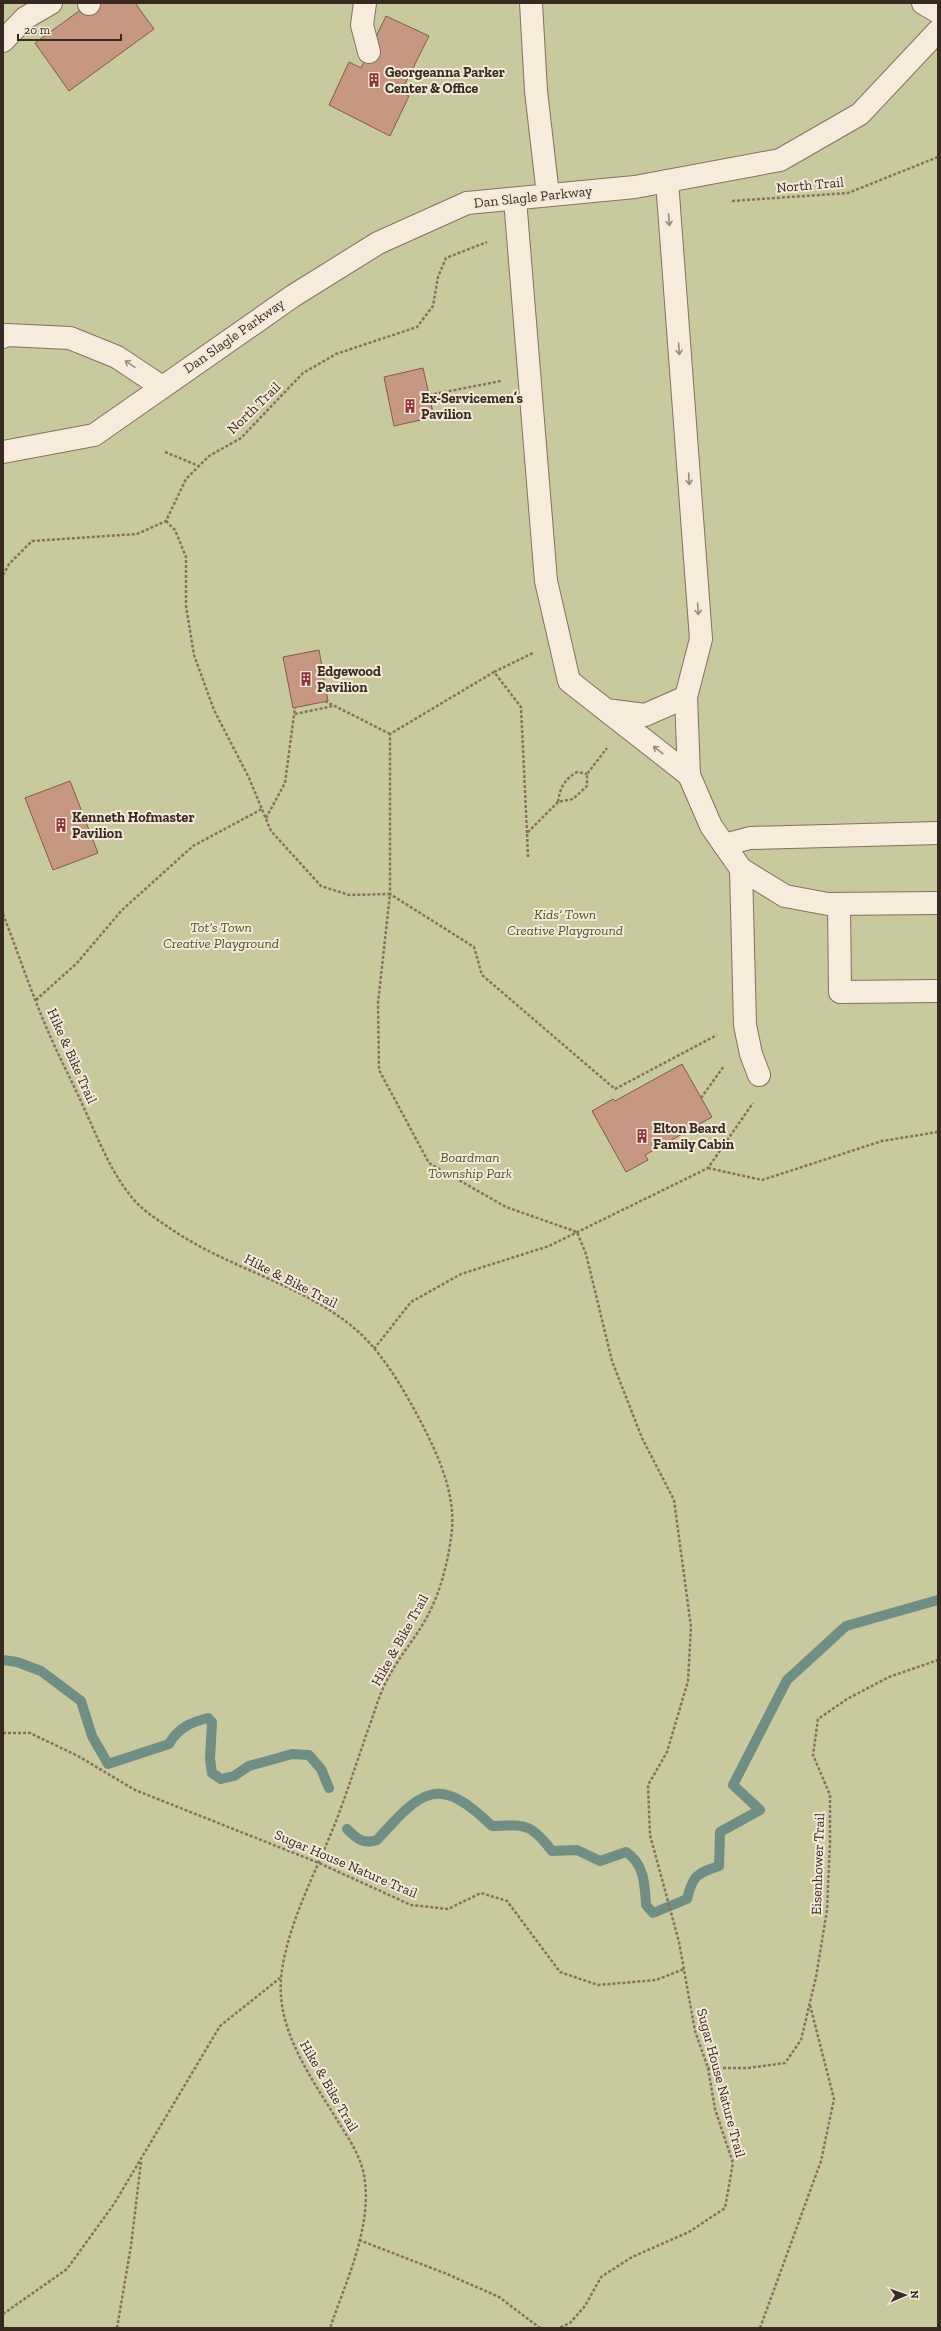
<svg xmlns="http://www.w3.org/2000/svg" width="941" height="2331" font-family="'Zilla Slab',serif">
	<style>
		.green { fill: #c8c99d }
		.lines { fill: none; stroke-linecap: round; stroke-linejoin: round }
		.stream { stroke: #708e84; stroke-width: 10 }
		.building { fill: #c79881; stroke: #845946 }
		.minor-casing { stroke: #87705e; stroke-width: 24 }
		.path { stroke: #87705e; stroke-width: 2.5; stroke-dasharray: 3 2; stroke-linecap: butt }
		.minor { stroke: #f7ecdb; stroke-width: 22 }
		.oneway { stroke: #988b7e }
		.labels { text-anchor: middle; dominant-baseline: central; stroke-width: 4; stroke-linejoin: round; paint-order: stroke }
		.poi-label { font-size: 14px; font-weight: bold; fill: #382a21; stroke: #f4e9d7; text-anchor: start }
		.street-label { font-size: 14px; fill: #382a21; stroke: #f4e9d7 }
		.park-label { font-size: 14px; font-style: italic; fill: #4c5329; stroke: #f4e9d7 }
	</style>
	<rect width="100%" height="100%" fill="#ecdec8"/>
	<!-- green -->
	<rect class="green" x="3" y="3" width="935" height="2325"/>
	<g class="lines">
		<!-- stream -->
		<g class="stream">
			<path d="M 3,1660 L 17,1662 L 41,1671 L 81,1701 L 92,1736 L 108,1764 L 169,1744 C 178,1728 191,1722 208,1718 L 212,1722 L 210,1759 L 212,1773 L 221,1779 L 234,1776 L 249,1766 L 292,1754 L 309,1755 L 321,1769 L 329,1788"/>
			<path d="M 347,1829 C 356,1838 363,1845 377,1840 C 421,1791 438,1773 492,1826 C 525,1825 530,1822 552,1851 L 577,1850 L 600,1861 L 626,1852 C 644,1863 645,1885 646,1905 L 653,1913 L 687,1899 C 693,1875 696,1874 719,1866 L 720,1832 L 760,1810 L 733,1785 L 787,1680 L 846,1626 L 938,1600"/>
		</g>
	</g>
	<!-- building -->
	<g class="building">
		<path d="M 90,3 L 135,3 L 154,29 L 69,91 L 35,43 Z"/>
		<path d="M 386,16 L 429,36 L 401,92 L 409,96 L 390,136 L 329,105 L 349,62 L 361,68 Z"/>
		<path d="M 423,368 L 434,417 L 394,426 L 384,377 Z"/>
		<path d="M 319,650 L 328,701 L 293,708 L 283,657 Z"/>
		<path d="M 70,781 L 98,853 L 53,870 L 25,798 Z"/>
		<path d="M 682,1064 L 712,1117 L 645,1155 L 648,1160 L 626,1172 L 592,1111 L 613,1099 L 615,1101 Z"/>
	</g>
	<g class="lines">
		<defs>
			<g id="minor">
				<path d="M 365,3 L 362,25 L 369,52"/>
				<path d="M 531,3 L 536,91 L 548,195"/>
				<path d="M 923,3 L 938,12"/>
				<path d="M 89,4 L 89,3"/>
				<path d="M 3,41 L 25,18 L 51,3"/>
				<path d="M 515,199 L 546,581 L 569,681 L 606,710 L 645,715 L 686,697 L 701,639 L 667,181"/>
				<path d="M 3,337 L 7,335 L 70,338 L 117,357 L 162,387"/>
				<path d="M 3,452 L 94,435 L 293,296 L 378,243 L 467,203 L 635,187 L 780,160 L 860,114 L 938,31"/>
				<path d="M 686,697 L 689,775 L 711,826 L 741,869 L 785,896 L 828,904 L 938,903"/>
				<path d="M 606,710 L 689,775"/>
				<path d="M 724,845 L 750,838 L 938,833"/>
				<path d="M 741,869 L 745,1025 L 751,1054 L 759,1075"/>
				<path d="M 839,904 L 840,992 L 938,991"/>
			</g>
		</defs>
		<!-- minor casing -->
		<use href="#minor" class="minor-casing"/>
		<!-- path -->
		<g class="path">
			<path d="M 732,201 L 848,193 L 938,157"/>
			<path d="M 429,395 L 501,381"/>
			<path d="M 165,452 L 199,466"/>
			<path d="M 166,521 L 175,530 L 186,557 L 186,606 L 194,655 L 214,710 L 249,778 L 271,831 L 321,886 L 349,895 L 390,894 L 378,1003 L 379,1070 L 429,1163 L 506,1207 L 577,1232 L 586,1254 L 612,1361 L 642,1438 L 674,1500 L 691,1627 L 688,1681 L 667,1752 L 648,1785 L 650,1835 L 679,1942 L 695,2031 L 708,2068 L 715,2109 L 733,2163 L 725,2208 L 689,2232 L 632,2257 L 601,2277 L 585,2306 L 570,2323 L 559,2328"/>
			<path d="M 3,575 L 9,564 L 32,541 L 137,534 L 166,521 L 186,479 L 209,456 L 241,438 L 303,373 L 336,354 L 417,327 L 433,306 L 438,277 L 446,258 L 487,242"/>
			<path d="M 494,672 L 533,653"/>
			<path d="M 325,701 L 390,734"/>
			<path d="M 295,714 L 333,706"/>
			<path d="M 558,802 C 560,787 565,779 577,772 L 587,774"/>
			<path d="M 266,818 L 285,783 L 295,707"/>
			<path d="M 527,833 L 521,707 L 494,672 L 390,734 L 390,894 L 474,947 L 482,975 L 615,1089 L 717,1035"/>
			<path d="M 528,857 L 527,833 L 558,802 L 573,799 L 587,786 L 587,774 L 607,748"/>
			<path d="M 3,914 C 19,955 33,998 51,1038 C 61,1061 73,1083 83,1106 C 98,1138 111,1174 135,1201 C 146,1213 161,1222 174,1231 C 228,1267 292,1282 344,1320 C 380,1346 403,1388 423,1426 C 439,1457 455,1494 452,1529 C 449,1559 441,1591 427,1617 C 415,1639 398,1658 387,1680 C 379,1695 375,1711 369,1727 C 358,1758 348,1790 336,1821 C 317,1870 290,1918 282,1970 C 273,2027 311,2077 339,2123 C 349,2139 360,2155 364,2175 C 373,2226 346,2281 330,2328"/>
			<path d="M 36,1000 L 77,963 L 122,910 L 193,846 L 262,809"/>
			<path d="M 701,1098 L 724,1066"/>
			<path d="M 708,1168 L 762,1180 L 882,1141 L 938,1132"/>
			<path d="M 374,1349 L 411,1302 L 461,1274 L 549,1246 L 708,1168 L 753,1103"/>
			<path d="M 3,1733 L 30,1733 L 78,1756 L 135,1790 L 319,1863 L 411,1905 L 448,1909 L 481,1893 L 507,1901 L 560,1972 L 598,1985 L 656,1980 L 684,1969"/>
			<path d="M 708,2068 L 748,2068 L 785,2063 L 801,2040 L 816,1977 L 827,1910 L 830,1843 L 830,1795 L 813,1755 L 818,1719 L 847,1699 L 889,1677 L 938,1660"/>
			<path d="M 359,2240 L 447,2274 L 499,2297 L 540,2328"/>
			<path d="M 3,2314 L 67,2269 L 114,2204 L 220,2026 L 280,1978"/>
			<path d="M 117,2328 L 131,2246 L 141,2162"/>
			<path d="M 760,2328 L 821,2161 L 834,2099 L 810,2005"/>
		</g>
		<!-- minor -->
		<use href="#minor" class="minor"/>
	</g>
	<!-- one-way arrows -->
	<defs><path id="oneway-shaft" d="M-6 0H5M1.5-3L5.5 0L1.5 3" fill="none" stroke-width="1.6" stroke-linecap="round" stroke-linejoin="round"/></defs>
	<g class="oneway">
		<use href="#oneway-shaft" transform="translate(669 220) rotate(86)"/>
		<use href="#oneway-shaft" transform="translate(679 349) rotate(86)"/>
		<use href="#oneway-shaft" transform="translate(130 364) rotate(-146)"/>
		<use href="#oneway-shaft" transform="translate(689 479) rotate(86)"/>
		<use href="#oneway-shaft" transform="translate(698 609) rotate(86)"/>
		<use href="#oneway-shaft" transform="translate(658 750) rotate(-142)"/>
	</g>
	<!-- icons -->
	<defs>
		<symbol id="building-bare" viewBox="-9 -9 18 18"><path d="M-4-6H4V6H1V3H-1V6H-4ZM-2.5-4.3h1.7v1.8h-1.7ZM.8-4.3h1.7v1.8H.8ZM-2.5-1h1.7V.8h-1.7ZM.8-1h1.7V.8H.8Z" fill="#91333c" stroke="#f4e9d7" stroke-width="2.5" paint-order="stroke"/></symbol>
	</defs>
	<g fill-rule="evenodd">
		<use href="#building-bare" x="364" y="70" width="20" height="20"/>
		<use href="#building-bare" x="400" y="396" width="20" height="20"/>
		<use href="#building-bare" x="296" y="669" width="20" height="20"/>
		<use href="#building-bare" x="51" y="815" width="20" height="20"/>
		<use href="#building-bare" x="632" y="1126" width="20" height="20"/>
	</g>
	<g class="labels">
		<!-- poi labels -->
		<g class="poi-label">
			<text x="385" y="72">Georgeanna Parker<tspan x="385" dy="16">Center &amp; Office</tspan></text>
			<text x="421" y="398">Ex-Servicemen’s<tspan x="421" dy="16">Pavilion</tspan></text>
			<text x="317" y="671">Edgewood<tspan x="317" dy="16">Pavilion</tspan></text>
			<text x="72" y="817">Kenneth Hofmaster<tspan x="72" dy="16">Pavilion</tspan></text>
			<text x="653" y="1128">Elton Beard<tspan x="653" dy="16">Family Cabin</tspan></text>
		</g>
		<!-- street labels -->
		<g class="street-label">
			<text transform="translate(810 185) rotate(-5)">North Trail</text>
			<text transform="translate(533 197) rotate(-6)">Dan Slagle Parkway</text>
			<text transform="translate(234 336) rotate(-35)">Dan Slagle Parkway</text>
			<text transform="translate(254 408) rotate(-44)">North Trail</text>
			<text transform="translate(72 1056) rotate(66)">Hike &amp; Bike Trail</text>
			<text transform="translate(291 1281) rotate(27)">Hike &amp; Bike Trail</text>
			<text transform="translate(400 1640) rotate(-61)">Hike &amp; Bike Trail</text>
			<text transform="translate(346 1864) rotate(23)">Sugar House Nature Trail</text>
			<text transform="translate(818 1864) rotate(-88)">Eisenhower Trail</text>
			<text transform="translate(721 2083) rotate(75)">Sugar House Nature Trail</text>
			<text transform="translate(329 2086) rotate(60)">Hike &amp; Bike Trail</text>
		</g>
		<!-- park labels -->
		<g class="park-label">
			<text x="565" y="914">Kids’ Town<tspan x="565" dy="16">Creative Playground</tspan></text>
			<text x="221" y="927">Tot’s Town<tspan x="221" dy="16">Creative Playground</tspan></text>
			<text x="470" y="1157">Boardman<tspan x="470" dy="16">Township Park</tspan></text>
		</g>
	</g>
	<!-- border -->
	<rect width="941" height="2331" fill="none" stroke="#382a21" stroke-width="8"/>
	<!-- north arrow -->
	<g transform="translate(905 2295) rotate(88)" stroke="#f4e9d7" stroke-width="3" paint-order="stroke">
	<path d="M0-3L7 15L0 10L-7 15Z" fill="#382a21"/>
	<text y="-6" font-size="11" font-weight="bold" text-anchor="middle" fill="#382a21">N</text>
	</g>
	<!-- scale -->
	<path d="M18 34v6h103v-6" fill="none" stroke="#382a21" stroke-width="2"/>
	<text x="24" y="34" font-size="12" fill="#382a21" stroke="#f4e9d7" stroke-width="3" paint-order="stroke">20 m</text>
</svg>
